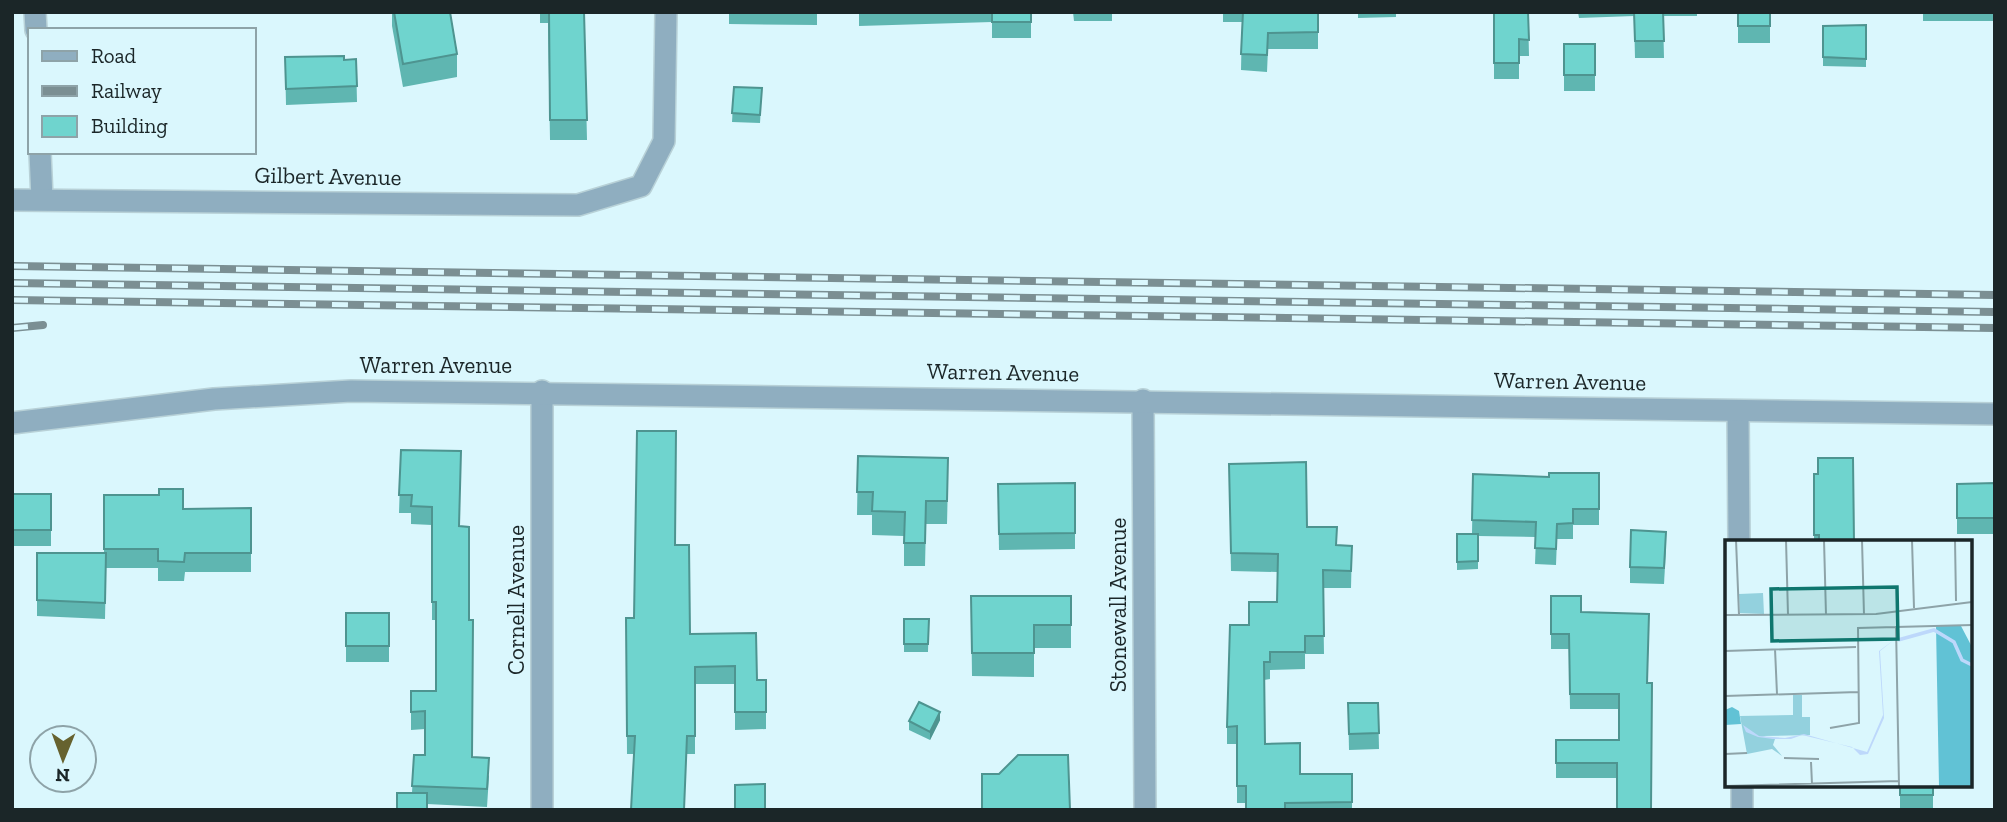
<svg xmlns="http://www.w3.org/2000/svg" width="2007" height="822" font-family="'Zilla Slab',serif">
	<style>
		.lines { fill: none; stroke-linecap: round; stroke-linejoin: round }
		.minor-casing { stroke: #b8d1d7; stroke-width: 24 }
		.minor { stroke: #8faec0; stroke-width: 21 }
		.rail-casing { stroke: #7b8f93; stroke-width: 8 }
		.rail { stroke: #daf7fd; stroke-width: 5; stroke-dasharray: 16; stroke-linecap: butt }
		.wall { fill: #5fb6b1 }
		.shaded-wall { fill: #4e9490 }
		.building { fill: #6fd4ce; stroke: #4e9490; stroke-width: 2 }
		.labels { text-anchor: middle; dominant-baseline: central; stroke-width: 5; stroke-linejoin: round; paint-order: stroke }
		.street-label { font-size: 23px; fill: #1b2628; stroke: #daf7fd }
		.inset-river { fill: none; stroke: #bdd8fb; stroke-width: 3.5 }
		.inset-road { fill: none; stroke: #8ea3a8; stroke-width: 2 }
		.view { fill: #0f766e; fill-opacity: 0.15; stroke: #0f766e; stroke-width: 3.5 }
		.inset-edge { fill: none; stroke: #1b2628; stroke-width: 3.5 }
	</style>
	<rect width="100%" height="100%" fill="#daf7fd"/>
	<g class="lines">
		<defs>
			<g id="minor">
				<path d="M 35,12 L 36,30"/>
				<path d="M 40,152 L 42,199"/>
				<path d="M 12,200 L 578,205 L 641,186 L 664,141 L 666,12"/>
				<path d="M 542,391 L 542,810"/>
				<path d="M 1143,400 L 1145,810"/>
				<path d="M 1738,411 L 1739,542"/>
				<path d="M 12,423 L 214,399 L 351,391 L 1995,414"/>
				<path d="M 1742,785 L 1742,810"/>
			</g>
		</defs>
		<!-- minor casing -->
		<use href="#minor" class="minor-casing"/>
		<!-- minor -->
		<use href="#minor" class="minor"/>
		<defs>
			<g id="rail">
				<path d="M 12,266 L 1995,295"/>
				<path d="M 12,283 L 1995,312"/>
				<path d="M 12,300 L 1995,328"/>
				<path d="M 12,328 L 43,325"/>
			</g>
		</defs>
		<!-- rail casing -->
		<use href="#rail" class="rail-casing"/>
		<!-- rail -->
		<use href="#rail" class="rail"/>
	</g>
	<!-- wall -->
	<g class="wall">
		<path d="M 392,12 L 450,12 L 457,54 L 457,77 L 403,87 L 392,26 Z"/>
		<path d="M 540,12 L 584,12 L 587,140 L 550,140 L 548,23 L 540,23 Z"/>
		<path d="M 729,12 L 817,12 L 817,25 L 729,24 Z"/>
		<path d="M 859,12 L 1031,12 L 1031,38 L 992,38 L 992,22 L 859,26 Z"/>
		<path d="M 1073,12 L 1112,12 L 1112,21 L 1074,21 Z"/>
		<path d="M 1223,12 L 1318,12 L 1318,49 L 1268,49 L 1267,72 L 1241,70 L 1242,22 L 1223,22 Z"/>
		<path d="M 1358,12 L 1396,12 L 1396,17 L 1358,18 Z"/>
		<path d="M 1494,12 L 1528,12 L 1529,56 L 1519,56 L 1519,79 L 1494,79 Z"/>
		<path d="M 1578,12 L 1697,12 L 1697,16 L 1663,16 L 1664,58 L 1635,58 L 1634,16 L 1579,18 Z"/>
		<rect x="1738" y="12" width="32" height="31"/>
		<rect x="1923" y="12" width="72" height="9"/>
		<path d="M 1866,25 L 1866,67 L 1823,66 L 1823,26 Z"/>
		<rect x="1564" y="44" width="31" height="47"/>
		<path d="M 285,57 L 344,60 L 356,59 L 357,102 L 286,105 Z"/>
		<path d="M 734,87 L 762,88 L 760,123 L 732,122 Z"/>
		<path d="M 401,450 L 459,526 L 469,620 L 472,757 L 489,776 L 487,807 L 427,804 L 412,793 L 414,755 L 425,755 L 425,729 L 411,730 L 411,691 L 436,691 L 436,620 L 432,620 L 432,525 L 411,524 L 411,513 L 399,513 Z"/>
		<path d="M 858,456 L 948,481 L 947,524 L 926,524 L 925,566 L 904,566 L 904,536 L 872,535 L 872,515 L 857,515 Z"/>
		<path d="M 1229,464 L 1307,527 L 1336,545 L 1352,546 L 1351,588 L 1323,588 L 1324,654 L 1305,654 L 1305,669 L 1270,670 L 1270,679 L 1264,680 L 1265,744 L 1300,774 L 1352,774 L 1352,810 L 1246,810 L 1246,803 L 1237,803 L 1237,744 L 1227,744 L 1227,727 L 1249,625 L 1277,602 L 1277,572 L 1231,571 Z"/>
		<path d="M 1599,473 L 1599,525 L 1573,525 L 1573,539 L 1557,539 L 1556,565 L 1535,564 L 1536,537 L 1478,536 L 1478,569 L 1457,570 L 1457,534 L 1472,534 L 1473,474 L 1549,477 Z"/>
		<path d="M 1814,474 L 1854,542 L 1814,542 Z"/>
		<path d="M 1075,483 L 1075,549 L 999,550 L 998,484 Z"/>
		<path d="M 1995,483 L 1995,534 L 1957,534 L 1957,484 Z"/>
		<rect x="12" y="494" width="39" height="52"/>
		<path d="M 104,495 L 183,509 L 251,508 L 251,572 L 185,572 L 184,581 L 158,581 L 158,568 L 106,568 L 105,619 L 37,616 L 37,553 L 104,553 Z"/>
		<path d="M 676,545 L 690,634 L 757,680 L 766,680 L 766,729 L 735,730 L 735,684 L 695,684 L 695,754 L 627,754 L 626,618 L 634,618 Z"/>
		<path d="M 1666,548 L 1664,584 L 1630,583 L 1630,567 Z"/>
		<path d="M 971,596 L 1071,596 L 1071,648 L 1034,648 L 1034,677 L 972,676 Z"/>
		<path d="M 1551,596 L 1581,612 L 1649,629 L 1647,683 L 1617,778 L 1556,778 L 1556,740 L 1619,740 L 1619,709 L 1570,709 L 1569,649 L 1551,649 Z"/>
		<rect x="346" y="613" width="43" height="49"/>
		<path d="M 904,619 L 929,619 L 928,652 L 904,652 Z"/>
		<path d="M 1348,703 L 1378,703 L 1379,749 L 1349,750 Z"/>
		<path d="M 940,720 L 930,740 L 909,730 L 909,721 Z"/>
		<path d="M 1824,785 L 1884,785 L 1884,787 L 1824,788 Z"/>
		<rect x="1900" y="785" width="33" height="25"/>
	</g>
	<!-- shaded-wall -->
	<path class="shaded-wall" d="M 940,712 L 940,720 L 930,740 L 930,732 Z"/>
	<!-- building -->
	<g class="building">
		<path d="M 394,12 L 450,12 L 457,54 L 403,64 Z"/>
		<path d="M 549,12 L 584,12 L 587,120 L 550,120 Z"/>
		<rect x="992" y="12" width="39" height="10"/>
		<path d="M 1243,12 L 1318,12 L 1318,32 L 1268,33 L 1267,55 L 1241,54 Z"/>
		<path d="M 1494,12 L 1528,12 L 1529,40 L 1519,39 L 1519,63 L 1494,63 Z"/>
		<path d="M 1634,12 L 1663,12 L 1664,41 L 1635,41 Z"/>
		<rect x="1738" y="12" width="32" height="14"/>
		<path d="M 1866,25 L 1866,59 L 1823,57 L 1823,26 Z"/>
		<rect x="1564" y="44" width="31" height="31"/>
		<path d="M 344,56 L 344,60 L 356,59 L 357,86 L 286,89 L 285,57 Z"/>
		<path d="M 734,87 L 762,88 L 760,115 L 732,113 Z"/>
		<path d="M 637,431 L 676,431 L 675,545 L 689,545 L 690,634 L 756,633 L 757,680 L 766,680 L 766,712 L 735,712 L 735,666 L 695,667 L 695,736 L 687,736 L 684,810 L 631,810 L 635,736 L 627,736 L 626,618 L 634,618 Z"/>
		<path d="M 401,450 L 461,451 L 459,526 L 469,527 L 469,620 L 473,620 L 472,757 L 489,758 L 487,789 L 412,786 L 414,755 L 425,755 L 425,711 L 411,712 L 411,691 L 436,691 L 436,602 L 432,602 L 432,507 L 411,506 L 412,495 L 399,495 Z"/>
		<path d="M 858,456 L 948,458 L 947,501 L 926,501 L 925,543 L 904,543 L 905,512 L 872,511 L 873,492 L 857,492 Z"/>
		<path d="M 1818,458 L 1853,458 L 1854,542 L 1819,542 L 1819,535 L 1814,535 L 1814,474 L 1818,474 Z"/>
		<path d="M 1306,462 L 1307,527 L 1337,527 L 1336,545 L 1352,546 L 1351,571 L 1323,570 L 1324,636 L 1305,636 L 1305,652 L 1270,652 L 1270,662 L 1264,662 L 1265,744 L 1300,743 L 1300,774 L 1352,774 L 1352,802 L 1285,803 L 1285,810 L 1246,810 L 1246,786 L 1237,786 L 1237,726 L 1227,727 L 1230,625 L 1249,625 L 1249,602 L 1277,602 L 1278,554 L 1231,553 L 1229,464 Z"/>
		<path d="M 1549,473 L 1599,473 L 1599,509 L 1573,509 L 1573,523 L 1557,524 L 1556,549 L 1535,548 L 1536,522 L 1472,520 L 1473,474 L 1549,477 Z"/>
		<path d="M 1075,483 L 1075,533 L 999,534 L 998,484 Z"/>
		<path d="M 1995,483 L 1995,518 L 1957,518 L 1957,484 Z"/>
		<path d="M 159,489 L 183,489 L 183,509 L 251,508 L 251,553 L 185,553 L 184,562 L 158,561 L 158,549 L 104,549 L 104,495 L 159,495 Z"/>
		<rect x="12" y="494" width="39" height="36"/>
		<path d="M 1631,530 L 1666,532 L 1664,568 L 1630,567 Z"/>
		<path d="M 1457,534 L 1478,534 L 1478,561 L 1457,562 Z"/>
		<path d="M 37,553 L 106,553 L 105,603 L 37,600 Z"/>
		<path d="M 971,596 L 1071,596 L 1071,625 L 1034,625 L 1034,653 L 972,653 Z"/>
		<path d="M 1551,596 L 1581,596 L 1581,612 L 1649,614 L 1647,683 L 1652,683 L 1651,810 L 1617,810 L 1617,763 L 1556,763 L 1556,740 L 1619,740 L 1619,694 L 1570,694 L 1569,634 L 1551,634 Z"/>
		<rect x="346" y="613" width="43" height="33"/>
		<path d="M 904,619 L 929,619 L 928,644 L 904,644 Z"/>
		<path d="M 919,702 L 940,712 L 930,732 L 909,721 Z"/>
		<path d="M 1348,703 L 1378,703 L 1379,733 L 1349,734 Z"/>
		<path d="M 1018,755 L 1068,755 L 1070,810 L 982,810 L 982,774 L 999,774 Z"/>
		<path d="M 765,784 L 765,810 L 735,810 L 735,785 Z"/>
		<rect x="1900" y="785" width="33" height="10"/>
		<rect x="397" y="793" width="30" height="17"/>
	</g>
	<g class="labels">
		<!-- street labels -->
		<g class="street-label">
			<text transform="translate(328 176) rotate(1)">Gilbert Avenue</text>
			<text x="436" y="365">Warren Avenue</text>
			<text transform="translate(1003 372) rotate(1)">Warren Avenue</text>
			<text transform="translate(1570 381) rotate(1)">Warren Avenue</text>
			<text transform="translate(516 600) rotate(-90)">Cornell Avenue</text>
			<text transform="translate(1118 605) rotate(-90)">Stonewall Avenue</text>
		</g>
	</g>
	<!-- overview -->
	<g transform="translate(1725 540)">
		<rect width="247" height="247" fill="#daf7fd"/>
		<path d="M 38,53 L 39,74 L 15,73 L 14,54 ZM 68,155 L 77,155 L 77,177 L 85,177 L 85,195 L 37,196 L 50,199 L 48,205 L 57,216 L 47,209 L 22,214 L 15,176 L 68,175 Z" fill="#93d1de"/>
		<path d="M 211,86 L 236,86 L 247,107 L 247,246 L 214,246 ZM 7,167 L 14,171 L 16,184 L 0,185 L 0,170 Z" fill="#61c2d5"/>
		<path d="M 169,100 L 155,111 L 159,178 L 143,214 L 135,215 L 127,207 L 77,195 L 66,199 L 48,199 L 33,197 L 21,192 L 18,185 L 34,196 L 60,198 L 79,194 L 142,212 L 158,175 L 154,111 Z" fill="#bdd8fb"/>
		<path class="inset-river" d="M 173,100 L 209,90 L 229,102 L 237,120 L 247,125"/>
		<path class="inset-road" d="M 11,0 L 14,75M 61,0 L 63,75M 99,0 L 101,75M 137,0 L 139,75M 187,0 L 189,68M 230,0 L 231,61M 0,75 L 151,74 L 247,62M 171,86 L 174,246M 50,109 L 52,154M 0,111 L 131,107M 0,156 L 133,152M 105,188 L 134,183 L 133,88 L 247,85M 0,214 L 22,213M 59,218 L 94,219M 86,222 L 87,244M 0,246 L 174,241"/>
		<path class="view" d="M 172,47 L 173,99 L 47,101 L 46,49 Z"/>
		<rect width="247" height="247" class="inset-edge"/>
	</g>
	<!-- border -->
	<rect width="2007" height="822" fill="none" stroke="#1b2628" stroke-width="28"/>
	<!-- legend -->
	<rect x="28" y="28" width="228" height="126" fill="#daf7fd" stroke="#8ea3a8" stroke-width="2"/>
	<rect x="42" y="51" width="35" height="10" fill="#8faec0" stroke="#8ea3a8" stroke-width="2"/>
	<text x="91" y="63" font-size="21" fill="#1b2628">Road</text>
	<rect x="42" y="86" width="35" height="10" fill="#7b8f93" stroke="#8ea3a8" stroke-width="2"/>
	<text x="91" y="98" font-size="21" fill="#1b2628">Railway</text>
	<rect x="42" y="116" width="35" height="21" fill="#6fd4ce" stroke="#8ea3a8" stroke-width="2"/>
	<text x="91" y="133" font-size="21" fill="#1b2628">Building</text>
	<!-- north arrow -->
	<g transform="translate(63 759) rotate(181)"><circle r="33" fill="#daf7fd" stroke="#8ea3a8" stroke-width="2"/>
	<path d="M0-5L12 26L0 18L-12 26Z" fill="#66622f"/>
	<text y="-10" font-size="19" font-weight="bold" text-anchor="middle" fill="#1b2628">N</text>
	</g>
</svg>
